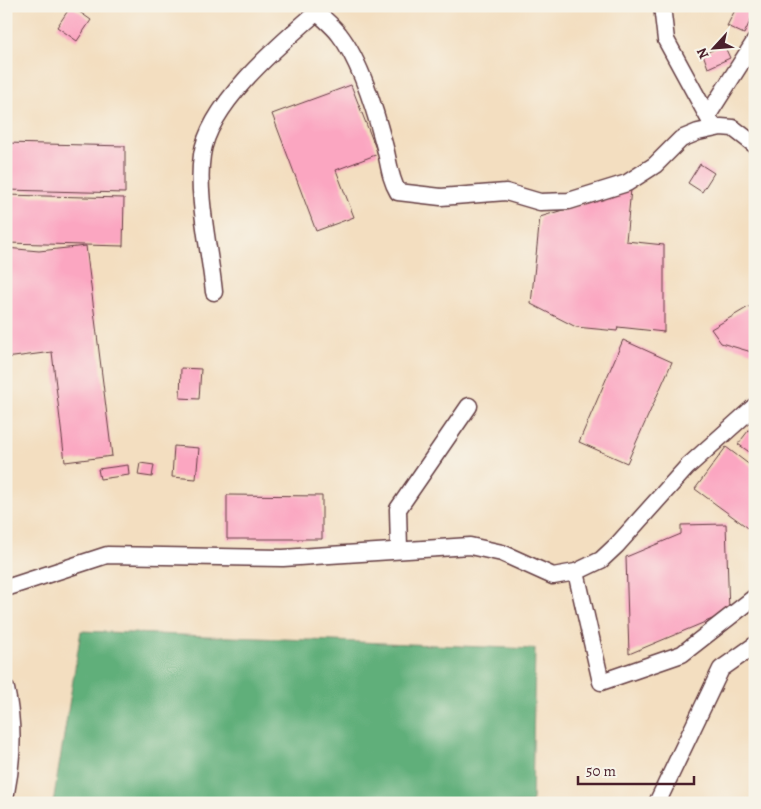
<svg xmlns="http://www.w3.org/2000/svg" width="761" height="809" font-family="Alegreya,serif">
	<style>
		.forest { fill: #60af7a; stroke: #556752 }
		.building { fill: #fba6c1 }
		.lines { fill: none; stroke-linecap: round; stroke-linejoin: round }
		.minor-casing { stroke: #633c41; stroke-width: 19 }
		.minor { stroke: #fff; stroke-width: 16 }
	</style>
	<rect width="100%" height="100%" fill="#f7f3e8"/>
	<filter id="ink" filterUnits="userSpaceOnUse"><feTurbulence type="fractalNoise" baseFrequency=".02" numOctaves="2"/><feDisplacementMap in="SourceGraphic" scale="10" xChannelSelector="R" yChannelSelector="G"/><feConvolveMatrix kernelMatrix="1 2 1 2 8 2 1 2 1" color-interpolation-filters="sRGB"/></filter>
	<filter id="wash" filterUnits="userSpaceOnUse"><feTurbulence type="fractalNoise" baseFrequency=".0096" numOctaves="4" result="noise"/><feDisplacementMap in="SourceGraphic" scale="20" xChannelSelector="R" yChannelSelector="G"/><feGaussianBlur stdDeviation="1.12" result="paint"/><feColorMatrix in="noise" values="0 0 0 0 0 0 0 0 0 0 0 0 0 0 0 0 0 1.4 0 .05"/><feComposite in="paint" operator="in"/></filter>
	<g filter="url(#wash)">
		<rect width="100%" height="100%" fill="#f3dec0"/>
		<!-- forest -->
		<path class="forest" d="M 81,631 L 535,649 L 532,803 L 53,803 Z"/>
		<g id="blocks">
			<!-- building -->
			<g class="building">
				<path d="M 71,6 L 91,20 L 77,41 L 57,27 Z"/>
				<path d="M 737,6 L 745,6 L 755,11 L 744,34 L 727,26 Z"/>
				<path d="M 724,45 L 730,58 L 708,68 L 703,54 Z"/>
				<path d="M 351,85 L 378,154 L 336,170 L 354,217 L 316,231 L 272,114 Z"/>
				<path d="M 6,143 L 125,146 L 125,193 L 6,190 Z"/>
				<path d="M 700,164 L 714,173 L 702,192 L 688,183 Z"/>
				<path d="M 631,189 L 626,241 L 664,245 L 664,332 L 618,327 L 617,331 L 576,327 L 531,304 L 540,217 Z"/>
				<path d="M 6,195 L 124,198 L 123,246 L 6,243 Z"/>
				<path d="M 86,246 L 112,456 L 65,462 L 52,352 L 6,358 L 6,248 L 39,251 Z"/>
				<path d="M 755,303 L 755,353 L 721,343 L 711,329 Z"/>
				<path d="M 623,340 L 672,362 L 627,463 L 579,442 Z"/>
				<path d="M 181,368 L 201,369 L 199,399 L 180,398 Z"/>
				<path d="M 755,422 L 755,456 L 738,444 Z"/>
				<path d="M 174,446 L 199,448 L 196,479 L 172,477 Z"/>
				<path d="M 726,447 L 755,469 L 755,533 L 695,489 Z"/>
				<path d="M 140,463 L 154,465 L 152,477 L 138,475 Z"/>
				<path d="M 128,465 L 129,475 L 100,479 L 98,469 Z"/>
				<path d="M 227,495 L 322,496 L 322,539 L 227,539 Z"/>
				<path d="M 726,524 L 729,612 L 629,654 L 626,557 L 681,534 L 681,525 Z"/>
			</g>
		</g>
	</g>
	<g filter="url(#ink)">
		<use href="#blocks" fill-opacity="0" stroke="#633c41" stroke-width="1"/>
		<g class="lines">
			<defs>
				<g id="minor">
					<path d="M 317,6 L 317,12 C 324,19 333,26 339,34 C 361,62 375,110 384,144 C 389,161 389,177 398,192 L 441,197 L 506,192 L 540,202 L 569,201 L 627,183 L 655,165 L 681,139 L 698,132 L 721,127 L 733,128 L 755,145"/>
					<path d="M 662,6 L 666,40 L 714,128"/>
					<path d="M 708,115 L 755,41"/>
					<path d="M 214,292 C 210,251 196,194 202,155 C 209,104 279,45 317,12"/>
					<path d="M 399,549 L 398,509 L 469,406"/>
					<path d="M 576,572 L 601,682 L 682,654 L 755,597"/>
					<path d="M 6,588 L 107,555 L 283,558 L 470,546 L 502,553 L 553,576 L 576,572 L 601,560 L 617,545 L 687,467 L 755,406"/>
					<path d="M 6,689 C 14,724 13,758 6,793"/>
					<path d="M 657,803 L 721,669 L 755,645"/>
				</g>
			</defs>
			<!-- minor casing -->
			<use href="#minor" class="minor-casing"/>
			<!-- minor -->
			<use href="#minor" class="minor"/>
		</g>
	</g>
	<!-- margin -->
	<rect width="761" height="809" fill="none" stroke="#f7f3e8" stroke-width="25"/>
	<!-- north arrow -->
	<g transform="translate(714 48) rotate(244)" stroke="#f7f3e8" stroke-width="4" paint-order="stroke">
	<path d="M0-4L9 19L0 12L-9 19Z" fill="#4a1f2b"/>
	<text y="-8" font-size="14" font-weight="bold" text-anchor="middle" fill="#4a1f2b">N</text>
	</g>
	<!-- scale -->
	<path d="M578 776v8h116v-8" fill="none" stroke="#4a1f2b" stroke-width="2.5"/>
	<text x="586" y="776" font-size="15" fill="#4a1f2b" stroke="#f7f3e8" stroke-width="4" paint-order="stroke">50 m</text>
</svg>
